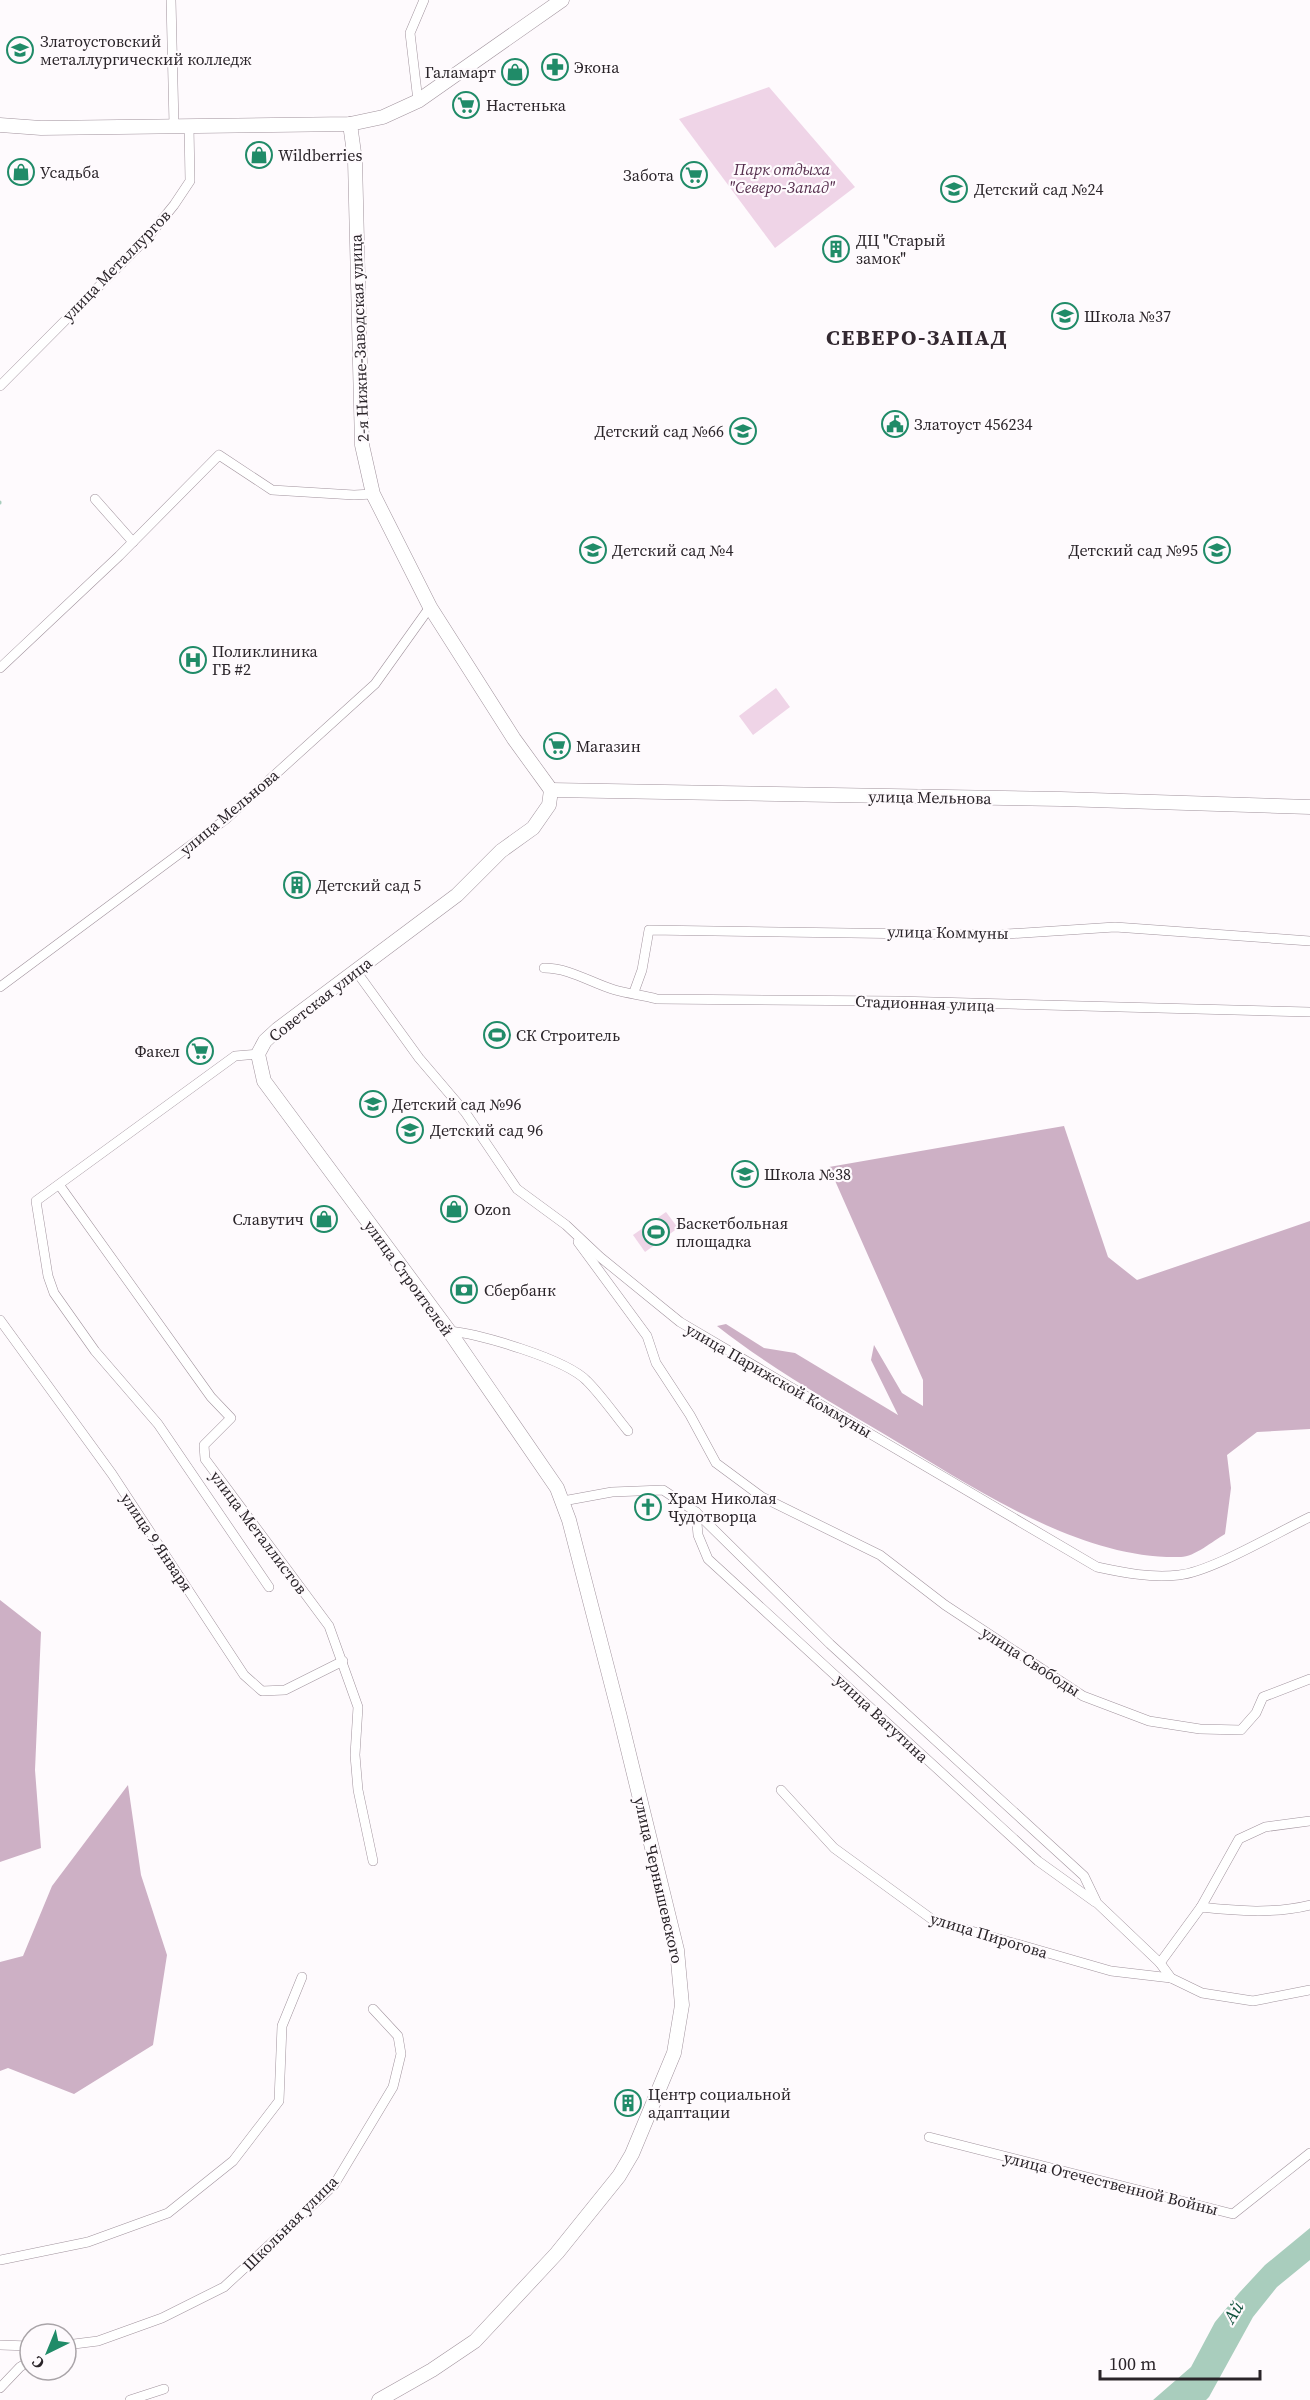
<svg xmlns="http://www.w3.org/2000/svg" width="1310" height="2400" font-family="'Source Serif 4',serif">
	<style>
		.green { fill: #efd4e7 }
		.forest { fill: #cdb0c5 }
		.water { fill: #a9cdbd }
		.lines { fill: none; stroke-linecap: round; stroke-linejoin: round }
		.stream { stroke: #a9cdbd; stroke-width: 3 }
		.minor-casing { stroke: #a1939d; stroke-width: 10 }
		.secondary-casing { stroke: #a1939d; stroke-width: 15 }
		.minor { stroke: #fff; stroke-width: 9 }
		.secondary { stroke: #fff; stroke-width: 14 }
		.labels { text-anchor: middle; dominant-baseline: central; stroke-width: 4.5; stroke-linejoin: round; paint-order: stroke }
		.poi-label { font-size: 16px; fill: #2a2429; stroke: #fefafd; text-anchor: start }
		.park-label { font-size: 16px; font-style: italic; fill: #552e4d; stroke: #fefafd }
		.street-label { font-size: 16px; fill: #2a2429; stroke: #fefafd }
		.water-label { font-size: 18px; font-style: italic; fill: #10523d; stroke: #fefafd }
		.district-label { font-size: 22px; font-weight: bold; letter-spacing: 1.5px; fill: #332830; stroke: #fefafd }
	</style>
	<rect width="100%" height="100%" fill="#fefafd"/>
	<!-- green -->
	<g class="green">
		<path d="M 769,87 L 855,187 L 775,248 L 679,119 Z"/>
		<path d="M 776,688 L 790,707 L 753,735 L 739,716 Z"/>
		<path d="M 666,1212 L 678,1228 L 645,1252 L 633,1235 Z"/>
	</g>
	<!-- forest -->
	<g class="forest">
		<path d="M 1064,1126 L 1108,1257 L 1137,1280 L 1310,1221 L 1310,1429 L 1257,1432 L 1227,1455 L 1231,1488 L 1225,1534 C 1213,1541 1194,1557 1181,1557 C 1079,1560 973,1487 889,1437 C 829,1401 772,1369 717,1326 L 726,1324 L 764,1348 L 795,1353 L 898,1415 L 871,1360 L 874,1345 L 902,1393 L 923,1406 L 923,1380 L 829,1167 Z"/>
		<path d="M 0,1600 L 41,1632 L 35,1770 L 41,1848 L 0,1862 Z"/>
		<path d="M 128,1785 L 141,1875 L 167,1955 L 153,2045 L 74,2094 L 8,2068 L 0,2071 L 0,1962 L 23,1956 L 52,1886 Z"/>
	</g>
	<!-- water -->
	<path class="water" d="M 1310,2228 L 1310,2260 L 1277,2287 L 1253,2317 L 1209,2397 L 1206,2400 L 1153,2400 L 1191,2367 L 1215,2322 L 1239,2293 L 1265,2265 Z"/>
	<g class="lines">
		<!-- stream -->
		<path class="stream" d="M 0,502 L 0,503"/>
		<defs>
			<g id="minor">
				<path d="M 171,0 L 174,125"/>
				<path d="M 418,101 L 410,33 L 424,0"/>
				<path d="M 0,386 L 148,237 L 174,205 L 190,181 L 189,126"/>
				<path d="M 95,499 L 133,542"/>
				<path d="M 0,668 L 119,556 L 219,455 L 272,490 L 354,495 L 373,494"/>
				<path d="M 544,968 C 570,968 591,983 615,990 C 629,994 643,995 657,999 L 896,1001 L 1310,1012"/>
				<path d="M 356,971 L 419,1058 L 465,1112 L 517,1189 L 566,1225 L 600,1257 L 680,1322 L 1097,1567 C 1125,1573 1150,1578 1179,1575 C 1211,1572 1278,1532 1310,1517"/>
				<path d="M 0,987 L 226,819 L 375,684 L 430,607"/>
				<path d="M 634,992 L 642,970 L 649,930 L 991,935 L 1115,927 L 1310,941"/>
				<path d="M 258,1054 L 235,1056 L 36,1201 L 48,1276 L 54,1293 L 95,1351 L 158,1424 L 269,1587"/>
				<path d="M 60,1186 L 211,1397 L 231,1418 L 204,1445 L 205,1459 L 329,1626 L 358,1707 L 355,1755 L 358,1790 L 373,1861"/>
				<path d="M 578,1242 L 647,1336 L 656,1363 L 690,1415 L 716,1463 L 762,1497 L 880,1555 L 945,1605 L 1083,1696 L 1149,1721 L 1200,1729 L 1241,1730 L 1256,1713 L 1263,1697 L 1310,1679"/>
				<path d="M 0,1320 L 112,1474 L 244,1675 L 262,1691 L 285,1690 L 343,1661"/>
				<path d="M 449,1331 C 480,1334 566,1359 587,1381 C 602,1396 614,1414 628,1431"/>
				<path d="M 563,1501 L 612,1492 L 663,1490 L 696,1512 L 830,1644 L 1084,1876 L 1097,1903 L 1160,1963 L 1171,1978 L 1202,1993 L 1253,2001 L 1310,1990"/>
				<path d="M 696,1512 L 698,1535 L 708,1559 L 1038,1861 L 1095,1902"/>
				<path d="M 781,1790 L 834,1848 L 933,1920 L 1111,1971 L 1171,1978"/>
				<path d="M 1201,1907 L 1239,1839 L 1265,1827 L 1310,1821"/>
				<path d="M 1160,1963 L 1201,1907 C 1237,1911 1274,1914 1310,1905"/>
				<path d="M 929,2137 L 1233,2214 L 1310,2153"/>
				<path d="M 0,2260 L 88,2242 L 168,2213 L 233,2161 L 279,2101 L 282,2026 L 302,1977"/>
				<path d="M 0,2345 L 30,2346"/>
				<path d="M 66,2345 L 98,2341 L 162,2318 L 224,2287 L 334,2185 L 393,2087 L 401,2054 L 398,2036 L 373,2009"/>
				<path d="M 0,2388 L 20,2367 L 30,2361"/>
				<path d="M 130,2400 L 164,2389"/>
			</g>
			<g id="secondary">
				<path d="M 350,124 L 355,160 L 362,445 L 373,494 L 430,607 L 514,739 L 551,790"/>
				<path d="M 0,125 L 41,128 L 350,124 L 383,117 L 418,101 L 562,0"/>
				<path d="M 551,790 L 1061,799 L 1310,807"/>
				<path d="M 379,2400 L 432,2370 L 475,2341 L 557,2253 L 619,2176 L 632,2154 L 674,2053 L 682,2005 L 677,1950 L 620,1717 L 569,1520 L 557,1488 L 449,1331 L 264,1081 L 258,1054 L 265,1041 L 278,1029 L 457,895 L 501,851 L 533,828 L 549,805 L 551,790"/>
			</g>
		</defs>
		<!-- minor casing -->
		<use href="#minor" class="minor-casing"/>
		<!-- secondary casing -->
		<use href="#secondary" class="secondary-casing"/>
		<!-- minor -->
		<use href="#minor" class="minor"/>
		<!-- secondary -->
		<use href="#secondary" class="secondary"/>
	</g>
	<!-- icons -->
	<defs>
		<symbol id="university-ring" viewBox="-11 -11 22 22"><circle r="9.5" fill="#fefafd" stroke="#208b68" stroke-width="1.5"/><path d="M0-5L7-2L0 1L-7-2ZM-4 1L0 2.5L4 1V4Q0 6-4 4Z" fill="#208b68"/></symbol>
		<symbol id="pharmacy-ring" viewBox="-11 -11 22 22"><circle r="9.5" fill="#fefafd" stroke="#208b68" stroke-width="1.5"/><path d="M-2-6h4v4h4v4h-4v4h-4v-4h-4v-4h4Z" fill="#208b68"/></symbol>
		<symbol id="shop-ring" viewBox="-11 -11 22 22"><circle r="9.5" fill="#fefafd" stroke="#208b68" stroke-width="1.5"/><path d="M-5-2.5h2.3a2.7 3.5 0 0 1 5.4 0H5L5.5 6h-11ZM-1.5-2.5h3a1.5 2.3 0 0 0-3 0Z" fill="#208b68"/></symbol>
		<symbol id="supermarket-ring" viewBox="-11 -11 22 22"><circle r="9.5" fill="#fefafd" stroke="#208b68" stroke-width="1.5"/><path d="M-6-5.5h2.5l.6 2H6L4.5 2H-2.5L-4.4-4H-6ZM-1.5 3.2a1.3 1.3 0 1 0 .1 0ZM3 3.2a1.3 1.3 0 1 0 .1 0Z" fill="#208b68"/></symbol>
		<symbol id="school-ring" viewBox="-11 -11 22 22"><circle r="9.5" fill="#fefafd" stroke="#208b68" stroke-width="1.5"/><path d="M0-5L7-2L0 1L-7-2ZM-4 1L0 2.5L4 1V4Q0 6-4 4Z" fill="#208b68"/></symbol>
		<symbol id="building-ring" viewBox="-11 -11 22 22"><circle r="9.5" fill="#fefafd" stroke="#208b68" stroke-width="1.5"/><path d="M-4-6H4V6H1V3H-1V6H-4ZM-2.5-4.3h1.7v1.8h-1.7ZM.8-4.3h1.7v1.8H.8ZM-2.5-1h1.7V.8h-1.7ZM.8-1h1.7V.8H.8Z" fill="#208b68"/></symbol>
		<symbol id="civic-ring" viewBox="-11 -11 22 22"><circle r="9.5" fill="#fefafd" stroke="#208b68" stroke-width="1.5"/><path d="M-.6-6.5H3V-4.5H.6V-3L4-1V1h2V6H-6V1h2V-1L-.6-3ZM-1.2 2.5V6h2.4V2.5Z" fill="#208b68"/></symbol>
		<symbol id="hospital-ring" viewBox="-11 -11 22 22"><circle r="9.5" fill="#fefafd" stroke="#208b68" stroke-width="1.5"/><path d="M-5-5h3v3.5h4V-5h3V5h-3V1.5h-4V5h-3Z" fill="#208b68"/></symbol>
		<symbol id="stadium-ring" viewBox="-11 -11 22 22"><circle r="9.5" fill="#fefafd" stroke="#208b68" stroke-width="1.5"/><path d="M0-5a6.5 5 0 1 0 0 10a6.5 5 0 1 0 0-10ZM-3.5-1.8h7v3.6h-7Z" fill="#208b68"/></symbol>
		<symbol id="bank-ring" viewBox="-11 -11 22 22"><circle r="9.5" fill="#fefafd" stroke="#208b68" stroke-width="1.5"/><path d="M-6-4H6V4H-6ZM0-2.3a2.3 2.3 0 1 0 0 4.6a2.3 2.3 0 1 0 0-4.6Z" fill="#208b68"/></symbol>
		<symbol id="church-ring" viewBox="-11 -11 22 22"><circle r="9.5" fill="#fefafd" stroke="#208b68" stroke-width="1.5"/><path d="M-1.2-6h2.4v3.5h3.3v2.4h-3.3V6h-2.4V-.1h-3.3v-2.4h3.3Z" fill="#208b68"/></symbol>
	</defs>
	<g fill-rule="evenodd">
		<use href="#university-ring" x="5" y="35" width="30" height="30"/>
		<use href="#pharmacy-ring" x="540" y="52" width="30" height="30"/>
		<use href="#shop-ring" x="500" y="57" width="30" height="30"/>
		<use href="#supermarket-ring" x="451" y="90" width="30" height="30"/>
		<use href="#shop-ring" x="244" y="140" width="30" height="30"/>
		<use href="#shop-ring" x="6" y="157" width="30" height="30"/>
		<use href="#supermarket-ring" x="679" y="160" width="30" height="30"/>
		<use href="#school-ring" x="939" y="174" width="30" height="30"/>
		<use href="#building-ring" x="821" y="234" width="30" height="30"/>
		<use href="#school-ring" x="1050" y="301" width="30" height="30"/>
		<use href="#civic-ring" x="880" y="409" width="30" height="30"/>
		<use href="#school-ring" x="728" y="416" width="30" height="30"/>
		<use href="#school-ring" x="578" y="535" width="30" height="30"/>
		<use href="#school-ring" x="1202" y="535" width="30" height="30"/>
		<use href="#hospital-ring" x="178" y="645" width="30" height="30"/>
		<use href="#supermarket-ring" x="542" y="731" width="30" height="30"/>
		<use href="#building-ring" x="282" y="870" width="30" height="30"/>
		<use href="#stadium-ring" x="482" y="1020" width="30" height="30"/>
		<use href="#supermarket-ring" x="185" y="1036" width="30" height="30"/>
		<use href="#school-ring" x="358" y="1089" width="30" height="30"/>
		<use href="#school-ring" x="395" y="1115" width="30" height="30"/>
		<use href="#school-ring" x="730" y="1159" width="30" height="30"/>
		<use href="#shop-ring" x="439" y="1194" width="30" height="30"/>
		<use href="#shop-ring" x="309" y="1204" width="30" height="30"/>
		<use href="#stadium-ring" x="641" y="1217" width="30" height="30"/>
		<use href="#bank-ring" x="449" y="1275" width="30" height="30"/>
		<use href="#church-ring" x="633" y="1492" width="30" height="30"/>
		<use href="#building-ring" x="613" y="2088" width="30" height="30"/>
	</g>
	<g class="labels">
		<!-- poi labels -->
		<g class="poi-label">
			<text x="40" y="41">Златоустовский<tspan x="40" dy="18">металлургический колледж</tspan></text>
			<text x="574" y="67">Экона</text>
			<text x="496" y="72" text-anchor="end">Галамарт</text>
			<text x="486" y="105">Настенька</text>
			<text x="278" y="155">Wildberries</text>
			<text x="40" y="172">Усадьба</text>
			<text x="674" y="175" text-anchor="end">Забота</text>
			<text x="974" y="189">Детский сад №24</text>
			<text x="856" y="240">ДЦ "Старый<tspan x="856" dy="18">замок"</tspan></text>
			<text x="1084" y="316">Школа №37</text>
			<text x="914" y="424">Златоуст 456234</text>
			<text x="724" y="431" text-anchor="end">Детский сад №66</text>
			<text x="612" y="550">Детский сад №4</text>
			<text x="1198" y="550" text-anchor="end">Детский сад №95</text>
			<text x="212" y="651">Поликлиника<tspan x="212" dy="18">ГБ #2</tspan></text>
			<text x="576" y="746">Магазин</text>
			<text x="316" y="885">Детский сад 5</text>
			<text x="516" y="1035">СК Строитель</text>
			<text x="180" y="1051" text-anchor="end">Факел</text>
			<text x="392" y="1104">Детский сад №96</text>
			<text x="430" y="1130">Детский сад 96</text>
			<text x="764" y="1174">Школа №38</text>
			<text x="474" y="1209">Ozon</text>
			<text x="304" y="1219" text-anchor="end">Славутич</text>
			<text x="676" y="1223">Баскетбольная<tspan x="676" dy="18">площадка</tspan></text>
			<text x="484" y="1290">Сбербанк</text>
			<text x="668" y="1498">Храм Николая<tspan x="668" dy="18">Чудотворца</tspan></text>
			<text x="648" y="2094">Центр социальной<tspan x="648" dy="18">адаптации</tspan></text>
		</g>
		<!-- park labels -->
		<g class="park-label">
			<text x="782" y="169">Парк отдыха<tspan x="782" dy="18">"Северо-Запад"</tspan></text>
		</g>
		<!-- street labels -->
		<g class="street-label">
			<text transform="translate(116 265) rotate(-46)">улица Металлургов</text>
			<text transform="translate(359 338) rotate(-92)">2-я Нижне-Заводская улица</text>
			<text transform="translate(930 797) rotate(1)">улица Мельнова</text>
			<text transform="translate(229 812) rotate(-40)">улица Мельнова</text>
			<text transform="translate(948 932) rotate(1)">улица Коммуны</text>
			<text transform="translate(320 999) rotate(-38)">Советская улица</text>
			<text transform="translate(925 1003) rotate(2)">Стадионная улица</text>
			<text transform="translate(409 1278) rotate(54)">улица Строителей</text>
			<text transform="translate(779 1380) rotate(30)">улица Парижской Коммуны</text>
			<text transform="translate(259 1532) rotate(53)">улица Металлистов</text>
			<text transform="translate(157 1542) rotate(56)">улица 9 Января</text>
			<text transform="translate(1031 1661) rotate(33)">улица Свободы</text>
			<text transform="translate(882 1718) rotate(43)">улица Ватутина</text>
			<text transform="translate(659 1880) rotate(77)">улица Чернышевского</text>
			<text transform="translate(989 1935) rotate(17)">улица Пирогова</text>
			<text transform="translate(1111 2183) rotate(14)">улица Отечественной Войны</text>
			<text transform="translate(290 2223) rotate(-45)">Школьная улица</text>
		</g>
		<!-- water labels -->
		<g class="water-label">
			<text transform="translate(1233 2312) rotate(-58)">Ай</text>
		</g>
		<!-- district labels -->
		<g class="district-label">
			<text x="917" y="337">СЕВЕРО-ЗАПАД</text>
		</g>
	</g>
	<!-- north arrow -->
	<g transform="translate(48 2352) rotate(223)"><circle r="28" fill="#fefafd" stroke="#a9a4a8" stroke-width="1.5"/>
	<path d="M0-4.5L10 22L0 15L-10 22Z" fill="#208b68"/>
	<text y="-9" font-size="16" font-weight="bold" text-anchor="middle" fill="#2a2429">С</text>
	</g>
	<!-- scale -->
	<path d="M1100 2370v9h160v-9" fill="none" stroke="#2a2429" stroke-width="3"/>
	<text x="1109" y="2370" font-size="18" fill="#2a2429" stroke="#fefafd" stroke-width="4.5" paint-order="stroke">100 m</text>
</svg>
